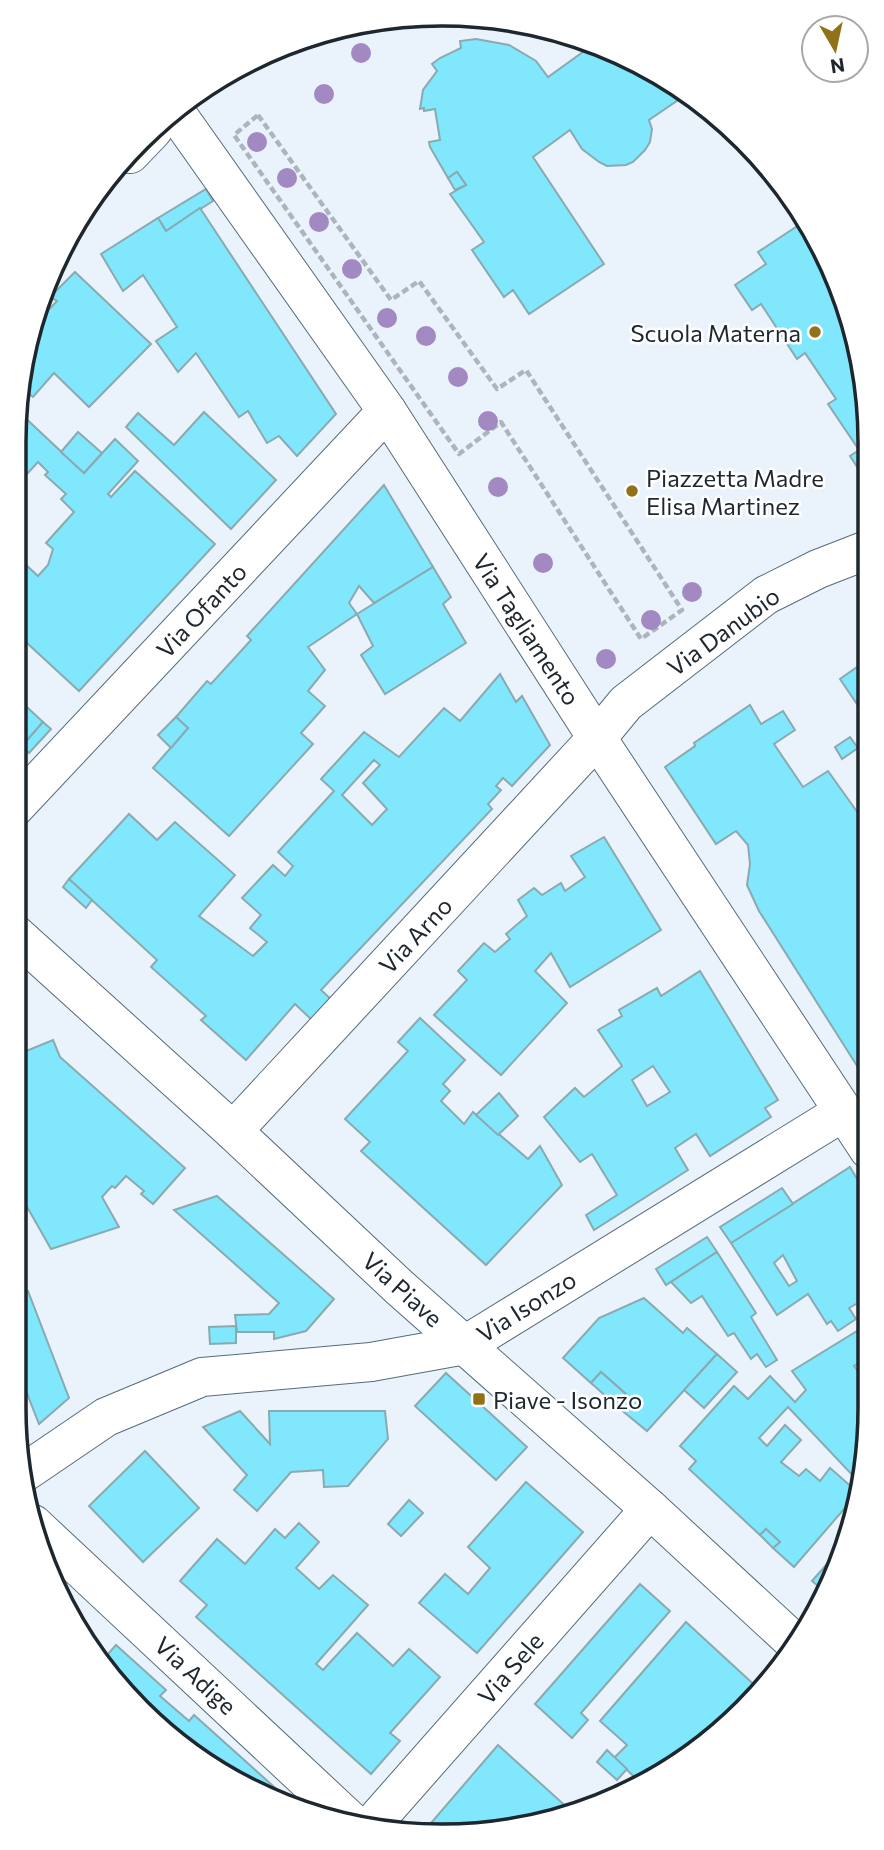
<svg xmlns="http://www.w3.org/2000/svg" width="884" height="1850" font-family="Commissioner,sans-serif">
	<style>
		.building { fill: #81e7fc; stroke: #89aab1; stroke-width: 2; fill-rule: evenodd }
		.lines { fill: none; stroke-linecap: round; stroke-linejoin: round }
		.minor-casing { stroke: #566b7c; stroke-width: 40 }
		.tertiary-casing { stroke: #566b7c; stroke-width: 40 }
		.path { stroke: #acb5bd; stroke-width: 4.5; stroke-dasharray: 7 3.5; stroke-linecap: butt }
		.minor { stroke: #fff; stroke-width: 38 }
		.tertiary { stroke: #fff; stroke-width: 38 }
		.tree { fill: #a289c2 }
		.poi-dot { fill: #927219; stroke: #fff; stroke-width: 2.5 }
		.labels { text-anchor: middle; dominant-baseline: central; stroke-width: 5; stroke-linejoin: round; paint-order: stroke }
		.poi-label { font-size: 24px; fill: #1e272e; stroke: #fff; text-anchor: start }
		.street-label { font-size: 24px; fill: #1e272e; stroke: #fff }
		.rim { fill: none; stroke: #1e272e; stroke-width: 3.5 }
	</style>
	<rect width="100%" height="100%" fill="#eaf3fb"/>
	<!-- building -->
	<g class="building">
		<path d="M 476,39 L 509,45 L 536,61 L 548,77 L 587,49 L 583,42 L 606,47 L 687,94 L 649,120 L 652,129 L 650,142 L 645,150 L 633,162 L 626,165 L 607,166 L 599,162 L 582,149 L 570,130 L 533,157 L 604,264 L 529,314 L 513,290 L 504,297 L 472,250 L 484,242 L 450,194 L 466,185 L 457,172 L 448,178 L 430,147 L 429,142 L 440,140 L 435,109 L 424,111 L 424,108 L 420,109 L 423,90 L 437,71 L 432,64 L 440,58 L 461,48 L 460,41 Z"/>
		<path d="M 457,172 L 466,185 L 455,190 L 448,178 Z"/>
		<path d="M 206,189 L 213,201 L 166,231 L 158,218 Z"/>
		<path d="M 200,208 L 336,414 L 297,456 L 279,436 L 267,443 L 248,411 L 239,417 L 196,353 L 178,372 L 156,341 L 177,327 L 143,275 L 123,291 L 101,254 L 158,218 L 166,231 Z"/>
		<path d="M 805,221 L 837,278 L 866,386 L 867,482 L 850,456 L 859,450 L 828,404 L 836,399 L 805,353 L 797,359 L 761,304 L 752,310 L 735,285 L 766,264 L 758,252 Z"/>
		<path d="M 75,272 L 151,344 L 89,407 L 54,373 L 33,397 L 24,390 L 38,321 L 57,301 L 50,297 Z"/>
		<path d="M 204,412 L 276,480 L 231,529 L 126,427 L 138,413 L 174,445 Z"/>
		<path d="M 20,413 L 84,473 L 115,439 L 138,461 L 108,494 L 111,497 L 135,471 L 215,544 L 79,691 L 14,631 L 14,601 L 16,598 L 14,596 L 14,576 L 25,564 L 38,576 L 48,565 L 53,549 L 46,543 L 74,512 L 61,499 L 66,494 L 45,475 L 48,472 L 38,462 L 14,488 L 14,442 Z"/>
		<path d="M 78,432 L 102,453 L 84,473 L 61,452 Z"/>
		<path d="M 384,485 L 433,567 L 374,603 L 359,586 L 349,603 L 357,614 L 308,647 L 325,670 L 308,691 L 325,706 L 301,733 L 313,744 L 229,836 L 153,768 L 188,728 L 176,717 L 207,681 L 211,684 L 251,640 L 247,636 Z"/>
		<path d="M 433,567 L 451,597 L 443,604 L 466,643 L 385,694 L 361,655 L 373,646 L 357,614 Z"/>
		<path d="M 867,660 L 867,719 L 840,679 Z"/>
		<path d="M 500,674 L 516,702 L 522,696 L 550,745 L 512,786 L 503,778 L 496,786 L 501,790 L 488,804 L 492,809 L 321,990 L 333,1001 L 314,1022 L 295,1004 L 246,1060 L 201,1020 L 206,1016 L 151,967 L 157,960 L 69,879 L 129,814 L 157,840 L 175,822 L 235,875 L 199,916 L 253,956 L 267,942 L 250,928 L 261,915 L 242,898 L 273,865 L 285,876 L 293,866 L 278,852 L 334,791 L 321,779 L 364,732 L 399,757 L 444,708 L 460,721 ZM 374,760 L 380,765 L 363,783 L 387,809 L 372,825 L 342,795 Z"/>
		<path d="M 14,695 L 43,722 L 14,755 Z"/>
		<path d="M 750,705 L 761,724 L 783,711 L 795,730 L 774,744 L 803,787 L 828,771 L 868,827 L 869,1063 L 859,1069 L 759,911 L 747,885 L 750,864 L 748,845 L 736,831 L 716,844 L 665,767 L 695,746 L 694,743 Z"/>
		<path d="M 176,717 L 188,728 L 171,748 L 158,735 Z"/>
		<path d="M 43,722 L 51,729 L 29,753 L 22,746 Z"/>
		<path d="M 850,737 L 858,748 L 842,759 L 835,747 Z"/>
		<path d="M 604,837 L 661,930 L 570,987 L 551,953 L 535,971 L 567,1003 L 501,1075 L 434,1015 L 467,980 L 458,971 L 484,943 L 495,952 L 510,939 L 506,934 L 527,916 L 518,900 L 534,888 L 542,895 L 561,883 L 565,891 L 585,877 L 571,856 Z"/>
		<path d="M 69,879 L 92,900 L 86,908 L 63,887 Z"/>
		<path d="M 700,971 L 778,1100 L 765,1108 L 771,1117 L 710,1156 L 696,1134 L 675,1148 L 688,1170 L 594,1230 L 586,1215 L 617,1195 L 592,1154 L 580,1162 L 544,1117 L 575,1088 L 584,1097 L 622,1066 L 598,1030 L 622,1016 L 619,1010 L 657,988 L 661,996 ZM 653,1066 L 670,1092 L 647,1106 L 632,1080 Z"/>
		<path d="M 420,1018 L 465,1060 L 443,1084 L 450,1091 L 441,1101 L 464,1124 L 473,1112 L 528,1159 L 540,1146 L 562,1185 L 486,1265 L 361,1151 L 370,1142 L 345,1119 L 408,1051 L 398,1042 Z"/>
		<path d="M 53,1040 L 60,1057 L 185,1168 L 153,1204 L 141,1194 L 144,1191 L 126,1176 L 115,1188 L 112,1186 L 102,1197 L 119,1227 L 51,1249 L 14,1184 L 14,1056 Z"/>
		<path d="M 499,1093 L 518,1116 L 498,1135 L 476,1115 Z"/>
		<path d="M 850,1167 L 869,1199 L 870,1322 L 858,1303 L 849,1308 L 856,1319 L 838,1331 L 831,1321 L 827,1324 L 808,1294 L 777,1315 L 731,1243 ZM 783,1255 L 797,1281 L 789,1286 L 774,1263 Z"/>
		<path d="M 782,1188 L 793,1204 L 731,1243 L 720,1227 Z"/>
		<path d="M 217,1196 L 334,1299 L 306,1331 L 274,1339 L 274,1332 L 237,1332 L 235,1315 L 269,1314 L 279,1303 L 174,1210 Z"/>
		<path d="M 707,1237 L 717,1252 L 666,1285 L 656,1269 Z"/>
		<path d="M 717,1252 L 756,1313 L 751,1317 L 777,1360 L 766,1367 L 757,1354 L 751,1359 L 734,1333 L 728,1336 L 702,1296 L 691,1303 L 671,1282 Z"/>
		<path d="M 14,1275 L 21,1294 L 28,1291 L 69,1398 L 39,1424 L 14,1360 Z"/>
		<path d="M 644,1298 L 683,1333 L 687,1328 L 717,1354 L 647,1431 L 619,1408 L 628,1396 L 601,1372 L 591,1383 L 563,1358 L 599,1318 Z"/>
		<path d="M 870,1323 L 870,1356 L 854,1366 L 870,1387 L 870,1408 L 856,1479 L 788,1407 L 759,1438 L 767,1446 L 785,1425 L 801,1440 L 781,1462 L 799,1476 L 806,1469 L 820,1481 L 830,1468 L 854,1489 L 851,1501 L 794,1567 L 773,1548 L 780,1542 L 766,1529 L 760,1535 L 689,1469 L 696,1461 L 680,1446 L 734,1386 L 748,1399 L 770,1376 L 795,1402 L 806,1390 L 792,1371 Z"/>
		<path d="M 236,1326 L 236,1343 L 210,1344 L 209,1327 Z"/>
		<path d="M 717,1354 L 737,1372 L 704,1408 L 684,1390 Z"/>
		<path d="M 601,1372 L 628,1396 L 619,1408 L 591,1383 Z"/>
		<path d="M 446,1373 L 527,1447 L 496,1480 L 415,1406 Z"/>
		<path d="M 240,1411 L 270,1444 L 269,1411 L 385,1411 L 388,1439 L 348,1486 L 324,1487 L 323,1470 L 291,1472 L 257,1511 L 234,1490 L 247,1475 L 203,1427 Z"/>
		<path d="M 145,1451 L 199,1508 L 143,1562 L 89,1506 Z"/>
		<path d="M 526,1482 L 583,1532 L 477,1653 L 419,1603 L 445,1574 L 468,1594 L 490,1568 L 468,1547 Z"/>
		<path d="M 409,1500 L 423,1513 L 401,1536 L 388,1524 Z"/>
		<path d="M 299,1523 L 319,1542 L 296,1568 L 319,1589 L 333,1575 L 368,1605 L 316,1664 L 323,1670 L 357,1633 L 393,1666 L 409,1649 L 440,1677 L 390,1733 L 400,1741 L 371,1774 L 196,1617 L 207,1605 L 180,1581 L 217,1539 L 245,1564 L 275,1529 L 285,1538 Z"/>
		<path d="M 766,1529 L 780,1542 L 773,1548 L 760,1535 Z"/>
		<path d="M 842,1547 L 837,1572 L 825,1592 L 812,1581 Z"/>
		<path d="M 640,1584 L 670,1611 L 581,1713 L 588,1720 L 572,1738 L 535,1704 Z"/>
		<path d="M 686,1622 L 762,1692 L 642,1784 L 614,1758 L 627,1745 L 600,1721 Z"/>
		<path d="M 116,1645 L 166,1690 L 160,1696 L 189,1721 L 194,1715 L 292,1803 L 228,1778 L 103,1669 L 100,1663 Z"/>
		<path d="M 498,1745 L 570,1810 L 497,1832 L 425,1830 Z"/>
		<path d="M 607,1750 L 627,1769 L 617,1780 L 597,1762 Z"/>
	</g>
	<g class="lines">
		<defs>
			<g id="minor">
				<path d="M 177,114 L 387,411 L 597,738 L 869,1150"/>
				<path d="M 130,154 L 153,130"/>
				<path d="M 14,808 L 387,411"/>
				<path d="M 233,1131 L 597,738 L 626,703 L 766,595 L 818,569 L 867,550"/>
				<path d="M 25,1472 L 106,1417 L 202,1377 L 371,1362 L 465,1345 L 843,1112"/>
				<path d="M 33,1524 L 358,1828"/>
			</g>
			<g id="tertiary">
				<path d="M 14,933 L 233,1131 L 399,1287 L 650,1509 L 794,1642"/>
				<path d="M 369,1828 L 650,1509"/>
			</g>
		</defs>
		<!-- minor casing -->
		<use href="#minor" class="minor-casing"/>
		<!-- tertiary casing -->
		<use href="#tertiary" class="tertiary-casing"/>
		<!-- path -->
		<path class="path" d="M 258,115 L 391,300 L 419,281 L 497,389 L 526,370 L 682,610 L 641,639 L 501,422 L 459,454 L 234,135 Z"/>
		<!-- minor -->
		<use href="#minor" class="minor"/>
		<!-- tertiary -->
		<use href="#tertiary" class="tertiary"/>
	</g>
	<!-- trees -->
	<g class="tree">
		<circle cx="361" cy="53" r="10"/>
		<circle cx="324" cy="94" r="10"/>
		<circle cx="257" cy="142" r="10"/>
		<circle cx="287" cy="178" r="10"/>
		<circle cx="319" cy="222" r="10"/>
		<circle cx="352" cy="269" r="10"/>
		<circle cx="387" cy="318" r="10"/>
		<circle cx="426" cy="336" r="10"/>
		<circle cx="458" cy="377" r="10"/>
		<circle cx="488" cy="421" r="10"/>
		<circle cx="498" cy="487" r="10"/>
		<circle cx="543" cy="563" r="10"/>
		<circle cx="692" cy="592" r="10"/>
		<circle cx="651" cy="620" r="10"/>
		<circle cx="606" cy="659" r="10"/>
	</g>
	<!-- markers -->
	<g class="poi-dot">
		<circle cx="815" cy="332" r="7"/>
		<circle cx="632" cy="491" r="7"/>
		<rect x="472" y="1392" width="14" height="14" rx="3.5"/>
	</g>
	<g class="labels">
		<!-- poi labels -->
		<g class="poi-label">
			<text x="801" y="332" text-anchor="end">Scuola Materna</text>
			<text x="646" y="477">Piazzetta Madre<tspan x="646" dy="28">Elisa Martinez</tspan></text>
			<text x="493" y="1399">Piave - Isonzo</text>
		</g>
		<!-- street labels -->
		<g class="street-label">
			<text transform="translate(201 610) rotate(-47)">Via Ofanto</text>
			<text transform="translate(527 629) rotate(57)">Via Tagliamento</text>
			<text transform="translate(723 631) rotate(-36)">Via Danubio</text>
			<text transform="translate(415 935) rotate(-47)">Via Arno</text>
			<text transform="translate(403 1289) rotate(42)">Via Piave</text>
			<text transform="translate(526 1306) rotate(-32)">Via Isonzo</text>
			<text transform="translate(510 1668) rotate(-49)">Via Sele</text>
			<text transform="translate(196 1675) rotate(43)">Via Adige</text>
		</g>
	</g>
	<!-- crop -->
	<path d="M0 0H884V1850H0ZM442 26H442A416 416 0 0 1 858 442V1408A416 416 0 0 1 442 1824H442A416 416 0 0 1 26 1408V442A416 416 0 0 1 442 26Z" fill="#fff" fill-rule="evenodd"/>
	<path class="rim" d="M442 26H442A416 416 0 0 1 858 442V1408A416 416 0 0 1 442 1824H442A416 416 0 0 1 26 1408V442A416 416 0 0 1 442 26Z"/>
	<!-- north arrow -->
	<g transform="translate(835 49) rotate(171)"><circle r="33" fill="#ffffff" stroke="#a5a9ab" stroke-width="2"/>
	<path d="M0-5L12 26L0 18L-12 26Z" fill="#927219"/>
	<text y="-10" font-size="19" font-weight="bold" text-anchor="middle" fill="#1e272e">N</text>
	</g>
</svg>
